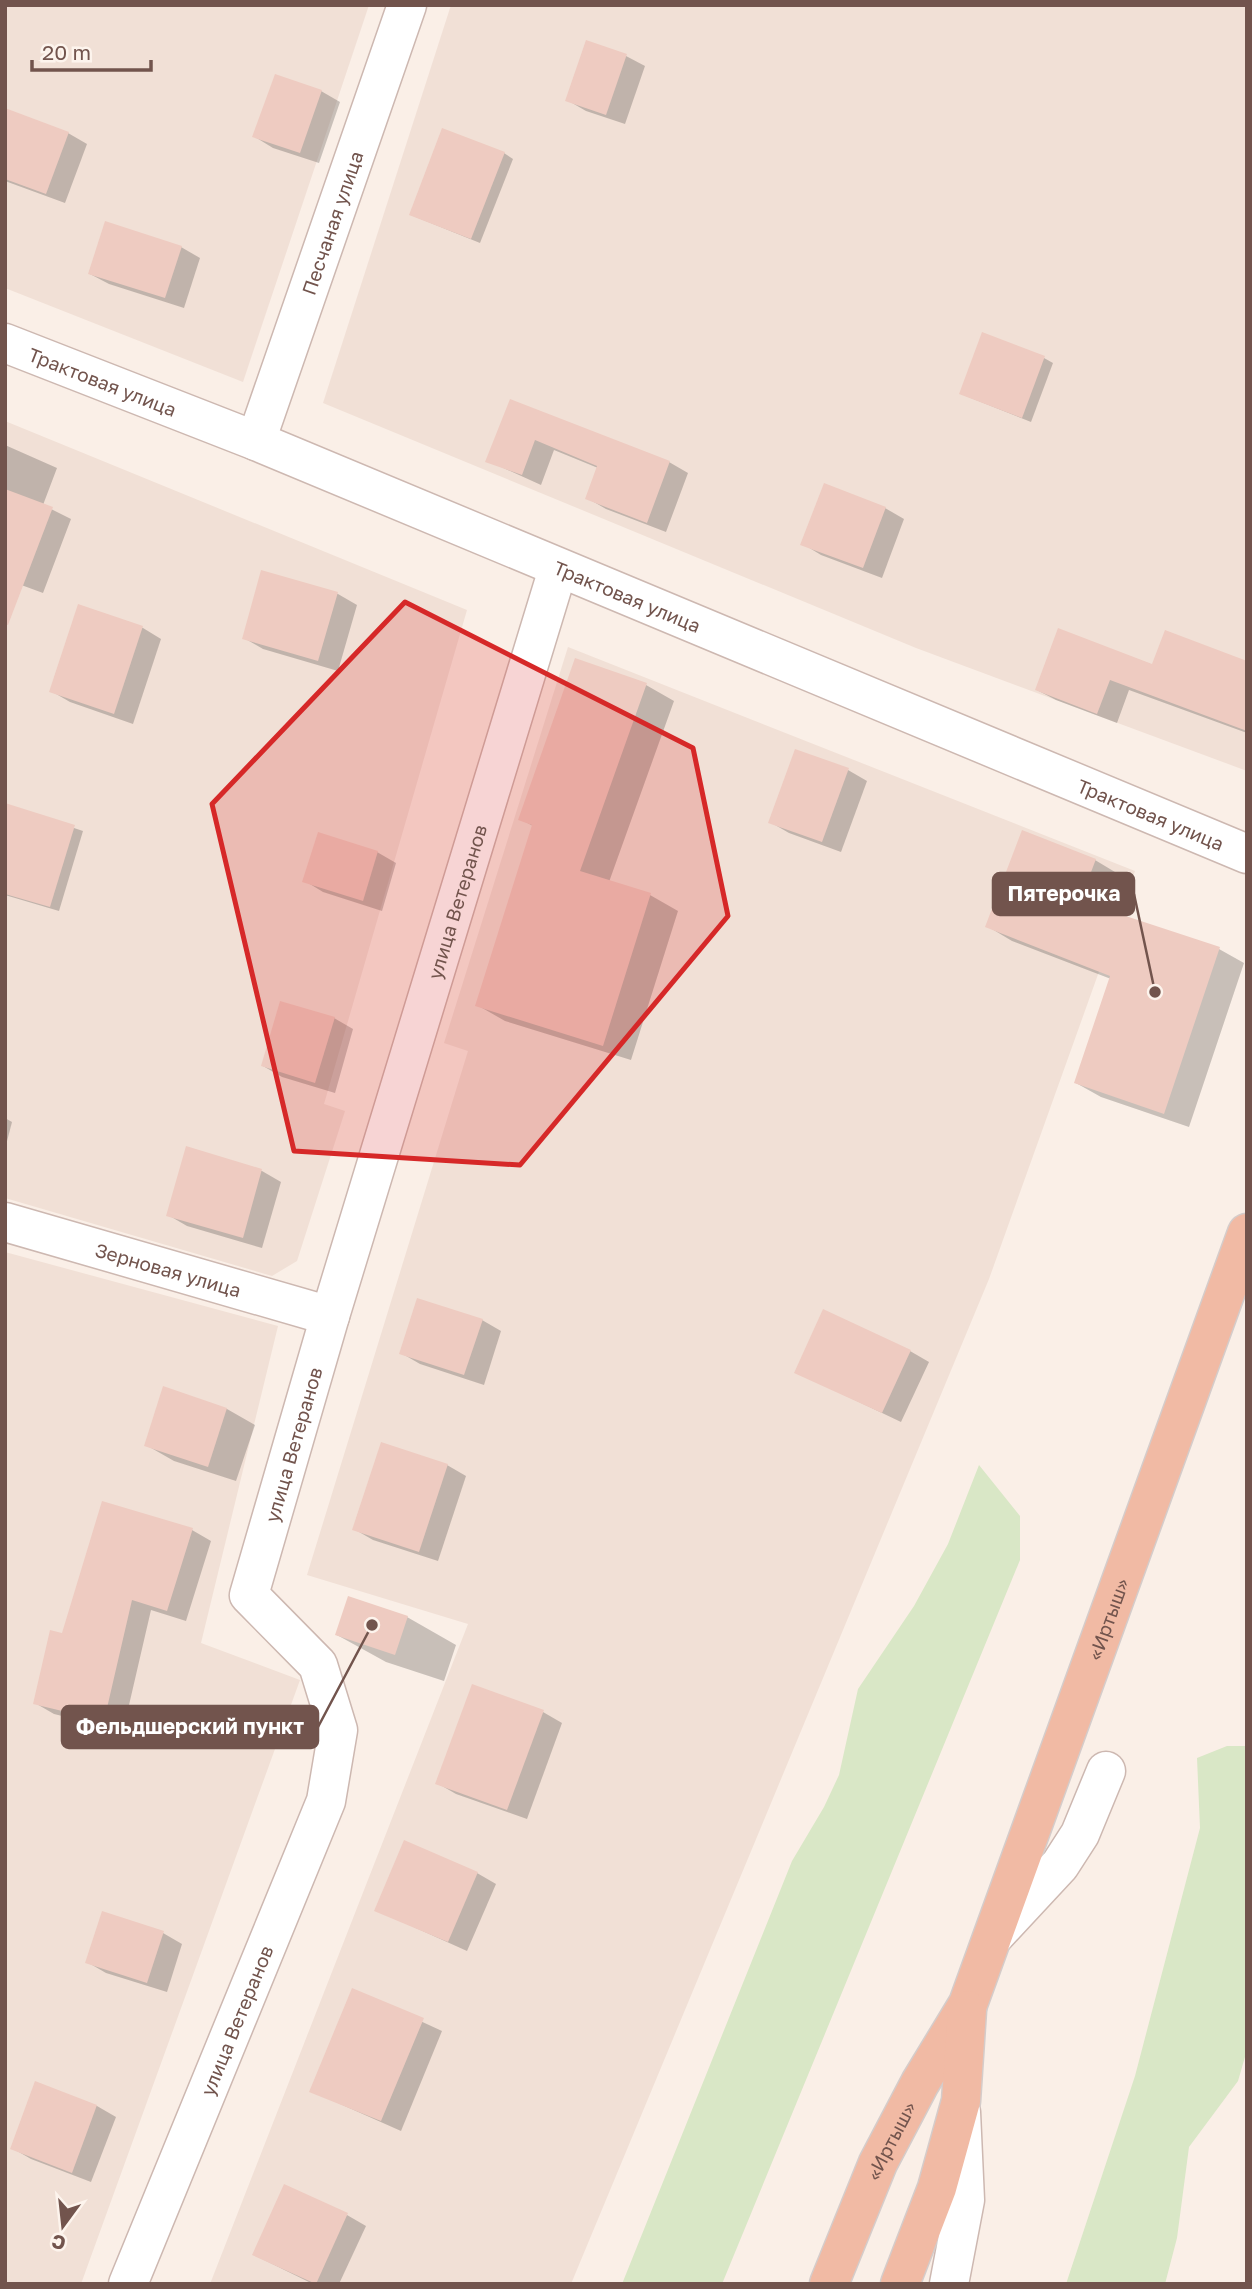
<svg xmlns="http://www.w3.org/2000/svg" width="1252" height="2289" font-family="'Golos Text',sans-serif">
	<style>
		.residential { fill: #f1e0d6 }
		.green { fill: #d9e7c6 }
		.shadow { fill: #0003 }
		.building { fill: #eecbc1 }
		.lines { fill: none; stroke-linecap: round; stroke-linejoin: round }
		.minor-casing { stroke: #cdb8b1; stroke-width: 41 }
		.tertiary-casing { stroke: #cdb8b1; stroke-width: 41 }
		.trunk-casing { stroke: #d5ccca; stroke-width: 41 }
		.minor { stroke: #fff; stroke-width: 38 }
		.tertiary { stroke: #fff; stroke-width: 38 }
		.trunk { stroke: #f1baa4; stroke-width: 38 }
		.marked { fill: #d62828; fill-opacity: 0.2; stroke: #d62828; stroke-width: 5; stroke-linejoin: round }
		.labels { text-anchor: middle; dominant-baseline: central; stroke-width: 5; stroke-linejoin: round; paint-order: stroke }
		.street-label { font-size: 19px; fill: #72544d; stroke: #fdf4ed }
		.leader { fill: none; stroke: #72544d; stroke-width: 2.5 }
		.callout-dot { fill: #72544d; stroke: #fdf4ed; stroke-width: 2.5 }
		.callout { fill: #72544d; stroke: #72544d; stroke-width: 2.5 }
		.callout-label { font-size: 21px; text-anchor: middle; font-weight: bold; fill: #fff }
	</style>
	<rect width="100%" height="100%" fill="#faefe7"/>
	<!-- residential -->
	<g class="residential">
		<path d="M 5,5 L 369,5 L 243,382 L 5,288 Z"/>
		<path d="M 451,5 L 1247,5 L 1247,771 L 916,648 L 323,403 Z"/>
		<path d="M 5,421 L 467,610 L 324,1104 L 345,1111 L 297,1261 L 272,1276 L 5,1198 Z"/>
		<path d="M 568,647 L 1135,871 L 989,1279 L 571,2284 L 210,2284 L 468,1624 L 307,1575 L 468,1051 L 444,1043 Z"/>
		<path d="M 5,1252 L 278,1326 L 201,1643 L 300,1680 L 81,2284 L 5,2282 Z"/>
	</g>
	<!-- green -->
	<g class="green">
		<path d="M 979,1465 L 1020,1516 L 1020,1560 L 722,2284 L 622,2284 L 792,1861 L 824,1807 L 839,1775 L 858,1689 L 914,1606 L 948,1544 Z"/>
		<path d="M 1227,1746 L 1247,1746 L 1247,2050 L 1238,2081 L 1189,2147 L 1177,2238 L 1165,2284 L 1066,2284 L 1135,2076 L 1200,1828 L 1197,1758 Z"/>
	</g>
	<!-- shadow -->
	<g class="shadow">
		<path d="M 626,56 L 645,66 L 625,124 L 586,111 L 567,100 Z"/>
		<path d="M 321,91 L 340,102 L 319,163 L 273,148 L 255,137 Z"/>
		<path d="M 5,116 L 68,133 L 87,144 L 65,203 L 5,181 Z"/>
		<path d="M 504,153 L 513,159 L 480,243 L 411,215 Z"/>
		<path d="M 181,247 L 200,258 L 184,308 L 109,284 L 90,274 Z"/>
		<path d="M 1044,358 L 1053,363 L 1031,422 L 961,394 Z"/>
		<path d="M 511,401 L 669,462 L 688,473 L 666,532 L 606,509 L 587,498 L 598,468 L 554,450 L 541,485 L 488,461 Z"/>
		<path d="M 5,445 L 57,468 L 43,505 L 71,519 L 43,593 L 5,579 Z"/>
		<path d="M 885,508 L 904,519 L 882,578 L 821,555 L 803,544 Z"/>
		<path d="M 262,572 L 338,594 L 357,605 L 338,671 L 263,649 L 244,638 Z"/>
		<path d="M 79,606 L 143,628 L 161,639 L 133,724 L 70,702 L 51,691 Z"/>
		<path d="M 1059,630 L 1247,700 L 1247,733 L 1129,690 L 1117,723 L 1056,700 L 1037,690 Z"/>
		<path d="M 646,685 L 674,701 L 609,882 L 650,895 L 678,911 L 631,1060 L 505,1021 L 477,1005 L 533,826 L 520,819 Z"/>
		<path d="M 848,770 L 867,781 L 841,852 L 789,833 L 770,822 Z"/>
		<path d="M 5,805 L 83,831 L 59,911 L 5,895 Z"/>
		<path d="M 377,852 L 396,863 L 382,911 L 323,892 L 305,881 Z"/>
		<path d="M 1095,860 L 1120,875 L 1106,911 L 1219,949 L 1244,963 L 1189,1127 L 1101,1097 L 1076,1083 L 1111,979 L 1012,941 L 987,926 Z"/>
		<path d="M 334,1018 L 353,1029 L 335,1093 L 282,1077 L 263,1066 Z"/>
		<path d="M 5,1118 L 12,1122 L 5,1149 Z"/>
		<path d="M 187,1149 L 262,1171 L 281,1182 L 262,1248 L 187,1226 L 168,1215 Z"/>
		<path d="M 482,1320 L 501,1331 L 484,1385 L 420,1364 L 401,1353 Z"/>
		<path d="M 910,1351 L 929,1362 L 901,1422 L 796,1372 Z"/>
		<path d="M 164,1389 L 227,1409 L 255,1425 L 236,1481 L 174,1461 L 146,1445 Z"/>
		<path d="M 447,1465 L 466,1476 L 438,1561 L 373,1540 L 354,1529 Z"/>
		<path d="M 192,1530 L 211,1541 L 186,1621 L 151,1610 L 123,1731 L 54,1714 L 35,1703 L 63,1635 Z"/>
		<path d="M 407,1617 L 456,1645 L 444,1681 L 386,1662 L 337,1635 Z"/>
		<path d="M 543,1712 L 562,1723 L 527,1819 L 456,1794 L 437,1783 Z"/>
		<path d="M 477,1873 L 496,1884 L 467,1951 L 376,1910 Z"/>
		<path d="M 103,1913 L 163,1933 L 182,1944 L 167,1992 L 106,1973 L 87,1962 Z"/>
		<path d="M 353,1990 L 442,2031 L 401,2131 L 311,2091 Z"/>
		<path d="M 36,2083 L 97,2106 L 116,2117 L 91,2182 L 31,2159 L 12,2148 Z"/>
		<path d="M 347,2215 L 366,2226 L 339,2284 L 313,2284 L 254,2255 Z"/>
	</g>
	<!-- building -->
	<g class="building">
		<path d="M 586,40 L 627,54 L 606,115 L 565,101 Z"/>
		<path d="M 275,74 L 322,90 L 300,153 L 252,137 Z"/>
		<path d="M 5,108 L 69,132 L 46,194 L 5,179 Z"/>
		<path d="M 442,128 L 505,152 L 471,239 L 409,215 Z"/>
		<path d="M 105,221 L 182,246 L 165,298 L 88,274 Z"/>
		<path d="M 982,332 L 1045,356 L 1022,418 L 959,394 Z"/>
		<path d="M 510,399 L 670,461 L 647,523 L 585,499 L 597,466 L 535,440 L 522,475 L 485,462 Z"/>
		<path d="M 824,483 L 886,507 L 863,568 L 800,545 Z"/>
		<path d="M 5,489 L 53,507 L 8,625 L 5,624 Z"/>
		<path d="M 261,570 L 338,592 L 318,661 L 242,639 Z"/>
		<path d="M 78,604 L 143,626 L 114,714 L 49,692 Z"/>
		<path d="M 1058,628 L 1152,664 L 1165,630 L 1247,661 L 1247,731 L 1110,680 L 1097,714 L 1035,690 Z"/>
		<path d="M 575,658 L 647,683 L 580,871 L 651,893 L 603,1046 L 475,1006 L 532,825 L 518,820 Z"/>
		<path d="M 795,749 L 849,768 L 822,842 L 768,823 Z"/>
		<path d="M 5,803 L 75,825 L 50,907 L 5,894 Z"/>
		<path d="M 1022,830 L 1096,859 L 1080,901 L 1220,947 L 1164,1114 L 1074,1083 L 1110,976 L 985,927 Z"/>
		<path d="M 318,832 L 378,851 L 363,901 L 302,882 Z"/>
		<path d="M 280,1001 L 335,1017 L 315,1083 L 261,1066 Z"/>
		<path d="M 186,1146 L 262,1169 L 243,1238 L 166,1216 Z"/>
		<path d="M 417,1298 L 483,1319 L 464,1375 L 399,1354 Z"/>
		<path d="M 823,1309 L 911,1350 L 882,1413 L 794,1373 Z"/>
		<path d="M 163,1386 L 227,1408 L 208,1467 L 144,1446 Z"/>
		<path d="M 381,1442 L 448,1464 L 419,1552 L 352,1530 Z"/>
		<path d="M 102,1501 L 193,1528 L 167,1611 L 132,1600 L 104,1721 L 33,1704 L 50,1630 L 62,1633 Z"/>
		<path d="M 348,1596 L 408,1616 L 395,1655 L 335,1635 Z"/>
		<path d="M 472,1684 L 544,1710 L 507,1810 L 435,1784 Z"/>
		<path d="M 404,1840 L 478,1872 L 448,1942 L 374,1911 Z"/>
		<path d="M 102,1911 L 164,1931 L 147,1983 L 85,1963 Z"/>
		<path d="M 352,1988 L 424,2018 L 381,2121 L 309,2092 Z"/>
		<path d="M 35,2081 L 97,2105 L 72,2173 L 10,2149 Z"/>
		<path d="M 284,2184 L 348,2213 L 316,2284 L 252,2255 Z"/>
	</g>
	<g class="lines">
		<defs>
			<g id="minor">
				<path id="s1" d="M 5,343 L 256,441 L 1247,854"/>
				<path id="s2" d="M 256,441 L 407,5"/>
				<path id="s3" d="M 5,1222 L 330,1316"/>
				<path d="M 993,1937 L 1060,1865 L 1080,1834 L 1106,1771"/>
				<path id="s4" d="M 128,2284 L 326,1801 L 338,1730 L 318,1665 L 249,1595 L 330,1316 L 558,569"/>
			</g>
			<path id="tertiary" d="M 949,2284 L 965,2200 L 961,2112"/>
			<g id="trunk">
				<path id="s5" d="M 829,2284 L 878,2163 L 920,2083 L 968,2004 L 1247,1233"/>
				<path d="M 900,2284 L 937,2188 L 961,2101 L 967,2010"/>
			</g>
		</defs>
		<!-- minor casing -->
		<use href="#minor" class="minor-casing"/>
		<!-- tertiary casing -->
		<use href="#tertiary" class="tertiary-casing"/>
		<!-- trunk casing -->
		<use href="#trunk" class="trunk-casing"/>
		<!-- minor -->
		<use href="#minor" class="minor"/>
		<!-- tertiary -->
		<use href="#tertiary" class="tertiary"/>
		<!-- trunk -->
		<use href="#trunk" class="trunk"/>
	</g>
	<!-- marked area -->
	<path class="marked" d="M 405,602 L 693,748 L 728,916 L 520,1165 L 294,1151 L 212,804 Z"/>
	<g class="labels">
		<!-- street labels -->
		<g class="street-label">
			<text stroke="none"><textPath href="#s2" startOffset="231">Песчаная улица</textPath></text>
			<text stroke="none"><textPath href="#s1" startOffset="105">Трактовая улица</textPath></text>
			<text stroke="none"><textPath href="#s1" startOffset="672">Трактовая улица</textPath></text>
			<text stroke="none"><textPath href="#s1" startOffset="1239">Трактовая улица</textPath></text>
			<text stroke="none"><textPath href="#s4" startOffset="1484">улица Ветеранов</textPath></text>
			<text stroke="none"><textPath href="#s3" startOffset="170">Зерновая улица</textPath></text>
			<text stroke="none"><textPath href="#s4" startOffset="917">улица Ветеранов</textPath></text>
			<text stroke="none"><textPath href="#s5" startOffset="723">«Иртыш»</textPath></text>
			<text stroke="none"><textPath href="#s4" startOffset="285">улица Ветеранов</textPath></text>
			<text stroke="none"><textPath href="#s5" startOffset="156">«Иртыш»</textPath></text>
		</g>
	</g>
	<!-- callouts -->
	<path class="leader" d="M1155 992L1134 894M372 1625L318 1727"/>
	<g class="callout-dot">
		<circle cx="1155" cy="992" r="7"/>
		<circle cx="372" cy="1625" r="7"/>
	</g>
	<g class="callout">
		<rect x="993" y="873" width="141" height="42" rx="7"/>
		<rect x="62" y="1706" width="256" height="42" rx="7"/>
	</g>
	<g class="callout-label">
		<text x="1064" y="901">Пятерочка</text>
		<text x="190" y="1734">Фельдшерский пункт</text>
	</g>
	<!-- border -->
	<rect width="1252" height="2289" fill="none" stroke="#72544d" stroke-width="14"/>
	<!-- north arrow -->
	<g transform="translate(63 2226) rotate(195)" stroke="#fdf4ed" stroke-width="5" paint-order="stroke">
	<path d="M0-5L12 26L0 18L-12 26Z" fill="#72544d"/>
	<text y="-10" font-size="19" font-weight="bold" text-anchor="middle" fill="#72544d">С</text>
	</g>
	<!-- scale -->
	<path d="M32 60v10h119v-10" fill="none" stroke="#72544d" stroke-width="3.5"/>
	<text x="42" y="60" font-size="21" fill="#72544d" stroke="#fdf4ed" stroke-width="5" paint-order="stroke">20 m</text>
</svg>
